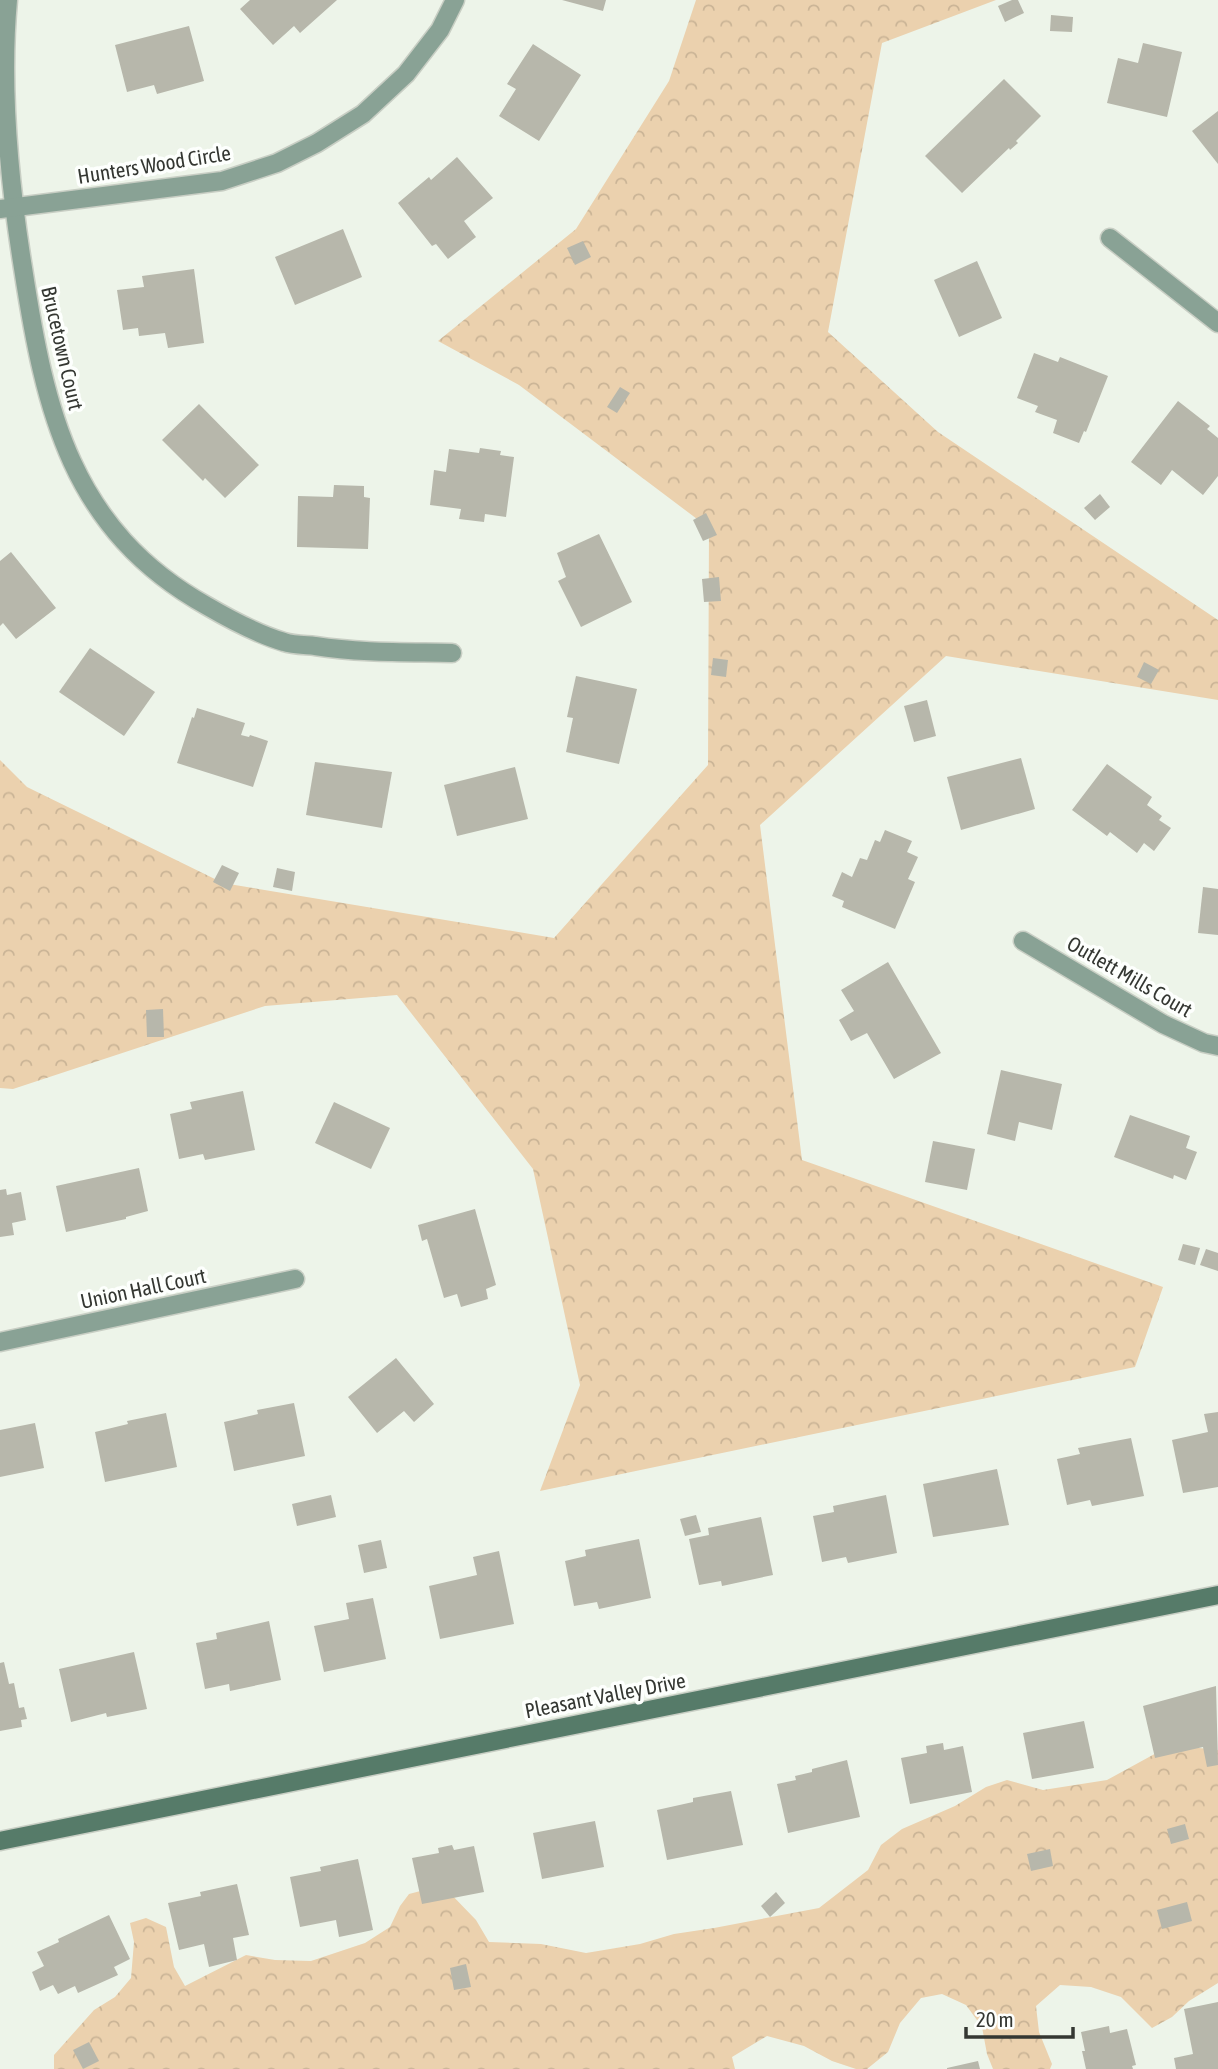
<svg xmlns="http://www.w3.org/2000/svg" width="1218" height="2069" font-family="'Asap Condensed',sans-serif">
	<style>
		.forest { fill: url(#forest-crowns) }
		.building { fill: #b7b7ab }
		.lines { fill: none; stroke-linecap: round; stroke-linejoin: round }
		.street-casing { stroke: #c8cec4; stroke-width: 21 }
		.secondary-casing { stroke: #c8cec4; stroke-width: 21 }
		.street { stroke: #89a295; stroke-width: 18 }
		.secondary { stroke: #567b69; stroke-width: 18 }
		.labels { text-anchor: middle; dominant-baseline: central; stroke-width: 7; stroke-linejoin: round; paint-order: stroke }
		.street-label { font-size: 21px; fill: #343732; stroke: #fdfffd }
	</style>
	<defs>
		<pattern id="forest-crowns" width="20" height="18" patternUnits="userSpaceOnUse" patternTransform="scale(1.75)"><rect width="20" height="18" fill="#ebd1ae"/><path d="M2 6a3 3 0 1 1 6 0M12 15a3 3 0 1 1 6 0" fill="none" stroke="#cab496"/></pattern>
	</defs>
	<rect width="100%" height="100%" fill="#edf4e9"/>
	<!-- forest -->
	<g class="forest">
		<path d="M 696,0 L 996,0 L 882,43 L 828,332 L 938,432 L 1218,620 L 1218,700 L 946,656 L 760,825 L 802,1160 L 1163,1287 L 1135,1367 L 540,1491 L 580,1385 L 533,1169 L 397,995 L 265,1006 L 13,1089 L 0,1088 L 0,760 L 27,787 L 223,883 L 554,938 L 708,765 L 709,528 L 519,385 L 438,341 L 576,229 L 669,81 Z"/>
		<path d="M 1171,1745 L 1218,1750 L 1218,1983 L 1189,2001 L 1172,2017 L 1152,2028 L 1121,1997 L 1091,1987 L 1060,1985 L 1036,2006 L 1039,2032 L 1052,2064 L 1050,2069 L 993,2069 L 987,2054 L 982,2027 L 966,2005 L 942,1994 L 921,1998 L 900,2023 L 888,2052 L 867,2069 L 856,2069 L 832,2061 L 804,2046 L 767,2036 L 732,2057 L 735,2069 L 54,2069 L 54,2055 L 94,2010 L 115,1997 L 131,1978 L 134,1942 L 130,1923 L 146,1918 L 166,1927 L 174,1967 L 185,1986 L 246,1955 L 275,1960 L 311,1961 L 365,1943 L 390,1927 L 400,1906 L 409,1894 L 432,1888 L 447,1890 L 476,1920 L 489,1942 L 541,1944 L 586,1953 L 640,1944 L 674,1934 L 714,1928 L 819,1908 L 868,1870 L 881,1845 L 902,1829 L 955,1806 L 986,1787 L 1007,1780 L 1043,1790 L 1107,1780 Z"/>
	</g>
	<!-- building -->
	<g class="building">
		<path d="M 250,0 L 337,0 L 300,33 L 294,26 L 273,45 L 240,9 Z"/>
		<path d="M 562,0 L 606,0 L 603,11 Z"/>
		<path d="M 1012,0 L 1018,0 L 1024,13 L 1005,22 L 998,6 Z"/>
		<path d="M 1051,15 L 1073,17 L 1072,32 L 1050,31 Z"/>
		<path d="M 189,26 L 204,81 L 157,94 L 154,85 L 127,92 L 115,45 Z"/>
		<path d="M 1143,43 L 1182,52 L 1167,117 L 1107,103 L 1118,58 L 1138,63 Z"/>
		<path d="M 533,44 L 581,75 L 539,141 L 499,116 L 516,89 L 507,84 Z"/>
		<path d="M 1004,79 L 1041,116 L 1016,141 L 1018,143 L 1010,150 L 1009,148 L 962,193 L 925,156 Z"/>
		<path d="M 1218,111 L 1218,164 L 1192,131 Z"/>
		<path d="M 457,157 L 493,198 L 464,221 L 476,237 L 448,259 L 436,244 L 432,246 L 398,203 L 429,177 L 431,180 Z"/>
		<path d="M 343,229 L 362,277 L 295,305 L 275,257 Z"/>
		<path d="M 583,241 L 591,257 L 575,265 L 567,248 Z"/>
		<path d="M 977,261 L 1002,318 L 959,337 L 934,280 Z"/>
		<path d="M 194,269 L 204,343 L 168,348 L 165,333 L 139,336 L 138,328 L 123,330 L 117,290 L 144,287 L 142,276 Z"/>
		<path d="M 1034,353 L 1058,362 L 1060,357 L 1108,376 L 1086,432 L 1084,431 L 1079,443 L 1053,433 L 1057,420 L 1035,412 L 1038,406 L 1017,398 Z"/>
		<path d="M 620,387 L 630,393 L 617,413 L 607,407 Z"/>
		<path d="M 1178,401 L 1210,426 L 1207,429 L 1218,438 L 1218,476 L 1203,495 L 1172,470 L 1161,485 L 1131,462 Z"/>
		<path d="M 199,404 L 259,465 L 225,498 L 205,478 L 203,481 L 162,440 Z"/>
		<path d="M 480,448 L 501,451 L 500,455 L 514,457 L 506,517 L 485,514 L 484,522 L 459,519 L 461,509 L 430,505 L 434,470 L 446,472 L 449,449 L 479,453 Z"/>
		<path d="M 334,485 L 364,486 L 364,497 L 370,498 L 368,549 L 297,547 L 298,496 L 333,497 Z"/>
		<path d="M 1100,494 L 1110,507 L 1095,520 L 1084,508 Z"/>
		<path d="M 706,513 L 717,535 L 703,541 L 693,520 Z"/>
		<path d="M 599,534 L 632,602 L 581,627 L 558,581 L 566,577 L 557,553 Z"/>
		<path d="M 11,552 L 56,608 L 16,639 L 3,623 L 0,626 L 0,561 Z"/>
		<path d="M 719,577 L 721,601 L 704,602 L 702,579 Z"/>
		<path d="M 90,648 L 155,692 L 124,736 L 59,692 Z"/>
		<path d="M 713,658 L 728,660 L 726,677 L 711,675 Z"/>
		<path d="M 1144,662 L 1159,670 L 1151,684 L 1137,677 Z"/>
		<path d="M 576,676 L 637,689 L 619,764 L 566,752 L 573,718 L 567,717 Z"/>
		<path d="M 927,700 L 936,736 L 914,742 L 904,706 Z"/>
		<path d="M 197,708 L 245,723 L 241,735 L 249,737 L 250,735 L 268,741 L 253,787 L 177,763 L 192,717 L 194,718 Z"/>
		<path d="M 1021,758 L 1035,809 L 961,830 L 947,777 Z"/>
		<path d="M 315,762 L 392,772 L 382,828 L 306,815 Z"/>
		<path d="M 1107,764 L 1152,797 L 1147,805 L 1162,816 L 1159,820 L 1171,828 L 1154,851 L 1144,843 L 1137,853 L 1110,832 L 1107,836 L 1072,810 Z"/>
		<path d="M 515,767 L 528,819 L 457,836 L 444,785 Z"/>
		<path d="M 885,830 L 912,841 L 907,852 L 918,857 L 908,879 L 915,882 L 895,929 L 842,907 L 844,901 L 832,896 L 842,872 L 852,877 L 860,858 L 867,860 L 875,840 L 880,842 Z"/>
		<path d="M 222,865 L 239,873 L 230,891 L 213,882 Z"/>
		<path d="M 277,868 L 295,872 L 292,891 L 273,887 Z"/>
		<path d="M 1203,887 L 1218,889 L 1218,935 L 1198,933 Z"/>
		<path d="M 888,962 L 941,1053 L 894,1079 L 867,1033 L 851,1041 L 839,1020 L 854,1011 L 841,990 Z"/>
		<path d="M 163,1009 L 164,1037 L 147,1037 L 146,1010 Z"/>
		<path d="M 1001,1070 L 1062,1084 L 1052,1130 L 1019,1122 L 1015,1141 L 987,1134 Z"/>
		<path d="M 243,1091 L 255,1150 L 205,1160 L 203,1154 L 179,1159 L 170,1114 L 192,1109 L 190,1102 Z"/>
		<path d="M 334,1102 L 390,1128 L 371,1169 L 315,1143 Z"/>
		<path d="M 1130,1115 L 1190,1136 L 1186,1148 L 1197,1152 L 1186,1180 L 1174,1175 L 1173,1179 L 1114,1157 Z"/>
		<path d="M 933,1141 L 975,1149 L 967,1190 L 925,1182 Z"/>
		<path d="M 139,1168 L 148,1211 L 126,1217 L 126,1219 L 66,1232 L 56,1186 Z"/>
		<path d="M 6,1189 L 7,1195 L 21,1192 L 26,1220 L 12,1223 L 14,1235 L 0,1237 L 0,1190 Z"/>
		<path d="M 475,1209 L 496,1285 L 486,1289 L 488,1299 L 461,1307 L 457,1294 L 444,1298 L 427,1239 L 422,1241 L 418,1225 Z"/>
		<path d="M 1183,1244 L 1200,1248 L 1195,1265 L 1178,1260 Z"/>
		<path d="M 1206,1249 L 1218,1253 L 1218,1271 L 1200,1265 Z"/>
		<path d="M 396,1358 L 434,1404 L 414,1422 L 404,1411 L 377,1433 L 348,1397 Z"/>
		<path d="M 294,1403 L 305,1456 L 234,1471 L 224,1422 L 258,1414 L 257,1410 Z"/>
		<path d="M 1218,1412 L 1218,1487 L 1183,1493 L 1172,1440 L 1208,1432 L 1204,1414 Z"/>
		<path d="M 166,1413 L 177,1467 L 105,1482 L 95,1432 L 128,1424 L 127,1421 Z"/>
		<path d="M 35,1423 L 44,1468 L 0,1477 L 0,1430 Z"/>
		<path d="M 1131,1438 L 1144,1496 L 1092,1506 L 1090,1500 L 1067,1505 L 1057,1459 L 1080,1454 L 1078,1448 Z"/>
		<path d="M 997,1469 L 1009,1525 L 933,1537 L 923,1484 Z"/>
		<path d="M 331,1495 L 336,1517 L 297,1526 L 292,1504 Z"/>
		<path d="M 886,1495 L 897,1553 L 848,1563 L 846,1557 L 822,1562 L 813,1516 L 834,1512 L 833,1506 Z"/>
		<path d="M 696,1515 L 701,1532 L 685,1536 L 680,1519 Z"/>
		<path d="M 761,1517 L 773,1575 L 722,1586 L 721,1581 L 699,1585 L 689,1539 L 709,1535 L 708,1528 Z"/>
		<path d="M 639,1539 L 651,1598 L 599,1609 L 597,1602 L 574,1606 L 565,1561 L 586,1556 L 585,1550 Z"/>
		<path d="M 381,1540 L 387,1568 L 364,1573 L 358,1545 Z"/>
		<path d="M 499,1551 L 514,1624 L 440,1639 L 429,1586 L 477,1575 L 473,1557 Z"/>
		<path d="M 373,1598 L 386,1659 L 324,1672 L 314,1626 L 349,1619 L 346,1603 Z"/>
		<path d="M 269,1621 L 281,1680 L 230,1691 L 229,1684 L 205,1689 L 196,1643 L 217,1639 L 216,1633 Z"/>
		<path d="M 134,1652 L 147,1709 L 107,1717 L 106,1713 L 71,1722 L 59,1669 Z"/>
		<path d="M 4,1662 L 9,1684 L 14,1683 L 19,1708 L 24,1707 L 27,1719 L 21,1720 L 22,1727 L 0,1731 L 0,1663 Z"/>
		<path d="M 1216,1686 L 1218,1765 L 1207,1767 L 1203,1747 L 1155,1758 L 1143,1706 Z"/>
		<path d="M 1084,1721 L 1094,1768 L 1032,1779 L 1023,1733 Z"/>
		<path d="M 943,1743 L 944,1750 L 963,1746 L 972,1792 L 910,1804 L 901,1758 L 927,1753 L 926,1746 Z"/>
		<path d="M 847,1760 L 860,1817 L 788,1833 L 777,1784 L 796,1780 L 795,1776 L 812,1772 L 812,1769 Z"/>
		<path d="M 731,1791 L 743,1845 L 667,1860 L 657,1810 L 693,1802 L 693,1798 Z"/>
		<path d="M 595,1821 L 604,1867 L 542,1879 L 533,1833 Z"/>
		<path d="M 1185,1824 L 1189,1839 L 1171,1844 L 1167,1829 Z"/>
		<path d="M 452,1845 L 454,1850 L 474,1846 L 484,1892 L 422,1904 L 412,1858 L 439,1853 L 438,1848 Z"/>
		<path d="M 1050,1849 L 1053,1866 L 1031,1871 L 1027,1854 Z"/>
		<path d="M 358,1859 L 373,1930 L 339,1937 L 336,1920 L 300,1927 L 290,1877 L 321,1871 L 320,1867 Z"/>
		<path d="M 237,1884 L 249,1935 L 233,1938 L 237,1960 L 209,1967 L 204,1944 L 179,1950 L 168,1903 L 201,1896 L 200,1892 Z"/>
		<path d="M 776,1892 L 785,1903 L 770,1917 L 761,1906 Z"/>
		<path d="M 1187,1902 L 1192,1921 L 1162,1929 L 1157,1910 Z"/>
		<path d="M 109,1915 L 130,1959 L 114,1967 L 118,1975 L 78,1993 L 75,1986 L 58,1994 L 53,1985 L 40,1991 L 32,1972 L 44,1966 L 37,1952 L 59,1942 L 58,1939 Z"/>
		<path d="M 466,1964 L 471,1987 L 454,1990 L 450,1968 Z"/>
		<path d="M 1218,2002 L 1218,2069 L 1176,2069 L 1174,2058 L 1193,2054 L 1184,2009 Z"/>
		<path d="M 1109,2026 L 1110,2033 L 1127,2029 L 1136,2065 L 1132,2066 L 1133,2069 L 1086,2069 L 1082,2051 L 1085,2051 L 1081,2032 Z"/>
		<path d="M 89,2042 L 99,2061 L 83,2069 L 73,2050 Z"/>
		<path d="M 978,2061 L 980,2069 L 947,2069 L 947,2068 Z"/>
	</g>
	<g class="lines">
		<defs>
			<g id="street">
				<path d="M 8,0 C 0,88 9,181 23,268 C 45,411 71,530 207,606 C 231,620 257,634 284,642 C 293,645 305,645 315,646 C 360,653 406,652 452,653"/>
				<path d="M 0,209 L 222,181 L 277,163 L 317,143 L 363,114 L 406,74 L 440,30 L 455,0"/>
				<path d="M 1110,238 L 1218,323"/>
				<path d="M 1023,941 L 1163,1024 L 1204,1043 L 1218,1046"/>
				<path d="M 0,1342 L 295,1279"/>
			</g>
			<path id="secondary" d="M 0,1841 L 1218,1595"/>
		</defs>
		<!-- street casing -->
		<use href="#street" class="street-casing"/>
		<!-- secondary casing -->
		<use href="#secondary" class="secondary-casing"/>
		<!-- street -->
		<use href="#street" class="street"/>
		<!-- secondary -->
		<use href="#secondary" class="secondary"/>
	</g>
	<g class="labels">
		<!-- street labels -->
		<g class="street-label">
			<text transform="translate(154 164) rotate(-9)">Hunters Wood Circle</text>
			<text transform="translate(63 348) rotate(77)">Brucetown Court</text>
			<text transform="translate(1130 976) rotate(30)">Outlett Mills Court</text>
			<text transform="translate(143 1288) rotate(-12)">Union Hall Court</text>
			<text transform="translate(605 1695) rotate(-11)">Pleasant Valley Drive</text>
		</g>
	</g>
	<!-- scale -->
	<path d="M966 2027v10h107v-10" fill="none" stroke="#343732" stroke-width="3.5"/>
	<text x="976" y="2027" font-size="21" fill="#343732" stroke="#fdfffd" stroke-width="5" paint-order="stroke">20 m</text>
</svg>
